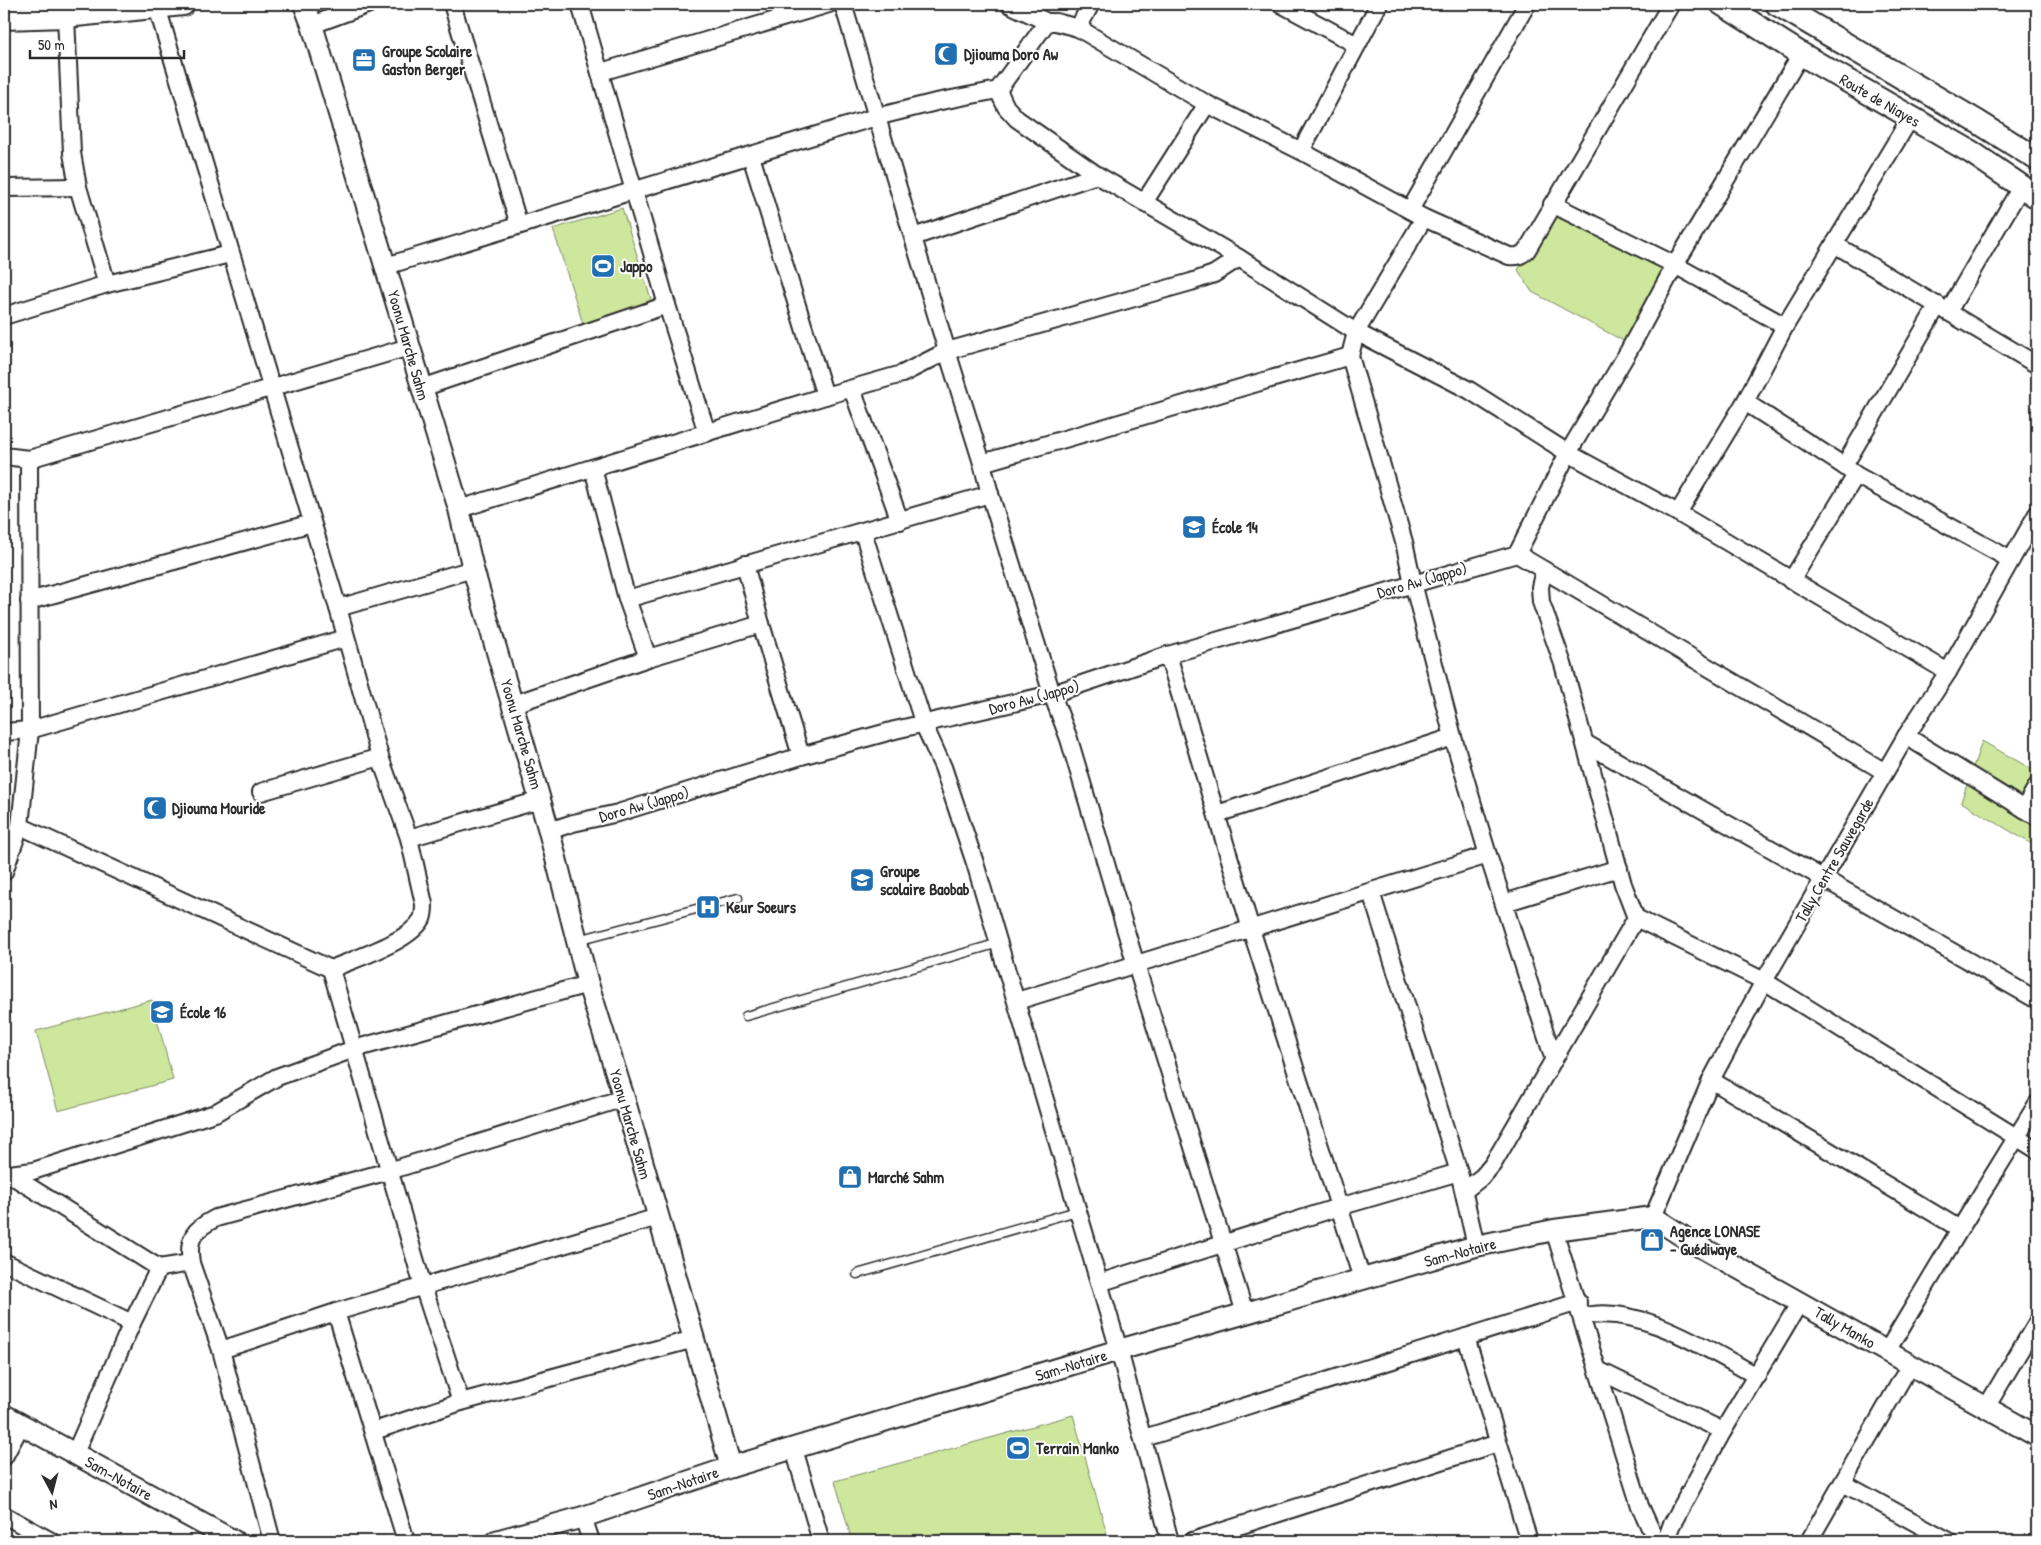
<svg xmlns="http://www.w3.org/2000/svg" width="2041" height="1545" font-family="'Patrick Hand',sans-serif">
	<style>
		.green { fill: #cde79d; stroke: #7c8964 }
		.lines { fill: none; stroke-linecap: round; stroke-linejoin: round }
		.service-casing { stroke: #2b2b2b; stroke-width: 11 }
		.minor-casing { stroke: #2b2b2b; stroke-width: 20 }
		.tertiary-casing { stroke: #2b2b2b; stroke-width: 24 }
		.secondary-casing { stroke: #2b2b2b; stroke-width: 26 }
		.service { stroke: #fff; stroke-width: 8 }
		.minor { stroke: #fff; stroke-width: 16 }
		.tertiary { stroke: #fff; stroke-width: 20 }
		.secondary { stroke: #fff; stroke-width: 22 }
		.labels { text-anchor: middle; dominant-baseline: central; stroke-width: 4; stroke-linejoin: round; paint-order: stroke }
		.poi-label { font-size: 16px; font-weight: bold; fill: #2b2b2b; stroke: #fff; text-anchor: start }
		.street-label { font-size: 16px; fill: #2b2b2b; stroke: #fff }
	</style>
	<rect width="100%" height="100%" fill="#fff"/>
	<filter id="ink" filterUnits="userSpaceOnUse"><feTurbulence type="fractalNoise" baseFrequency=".02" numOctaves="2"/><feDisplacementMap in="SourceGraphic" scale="10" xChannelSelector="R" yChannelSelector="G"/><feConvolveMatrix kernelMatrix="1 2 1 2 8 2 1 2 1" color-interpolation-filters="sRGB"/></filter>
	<g filter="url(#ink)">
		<!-- green -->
		<g class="green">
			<path d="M 1553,206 L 1673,268 L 1631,345 L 1532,292 L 1518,270 Z"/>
			<path d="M 622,208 L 652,302 L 583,324 L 553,229 Z"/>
			<path d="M 1982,741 L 2037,772 L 2037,847 L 1961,802 Z"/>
			<path d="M 152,1000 L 173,1080 L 58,1111 L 36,1031 Z"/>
			<path d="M 1073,1415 L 1109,1541 L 852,1541 L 835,1481 Z"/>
		</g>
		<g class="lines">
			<defs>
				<g id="service">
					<path d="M 578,940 L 738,898"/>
					<path d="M 746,1016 L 999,943"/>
					<path d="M 857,1274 L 1077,1211"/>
				</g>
				<g id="minor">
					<path d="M 452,4 L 519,225"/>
					<path d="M 580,4 L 667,305 L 707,433"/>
					<path d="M 843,4 L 947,351 L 982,463 L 990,494 L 1052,694 L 1069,739 L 1136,965 L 1245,1313"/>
					<path d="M 1009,4 L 1047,22 L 1056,22 L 1078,28 L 1207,104 L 1301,151 L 1424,218 L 1509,256 C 1517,257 1521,256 1527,250 L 1671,4"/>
					<path d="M 1281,4 L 1357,45"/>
					<path d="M 66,16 L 72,153 L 78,187 L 107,284"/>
					<path d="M 312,25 L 369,4"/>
					<path d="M 1078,28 L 1091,4"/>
					<path d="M 601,72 L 829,4"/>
					<path d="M 998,90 L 1006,107 L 1017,119 L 1097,175 L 1239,258 L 1356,332 L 1469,390 L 1568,453 L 1678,513 L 1948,672"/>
					<path d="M 1301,151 L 1379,4"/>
					<path d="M 751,156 L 825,396"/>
					<path d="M 4,188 L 78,187"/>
					<path d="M 1145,201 L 1207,104"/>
					<path d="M 1552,204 L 1675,265 L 1785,326"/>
					<path d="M 1410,210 L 1527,4"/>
					<path d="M 1424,218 L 1356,332 L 1350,356 L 1404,542 L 1413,583 L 1453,737 L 1488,855 L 1554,1060"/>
					<path d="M 913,237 L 1097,175"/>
					<path d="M 1834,244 L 2037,365"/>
					<path d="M 386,266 L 876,117 L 936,102 L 998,90 L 1047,22"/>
					<path d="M 1948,312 L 2021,187"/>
					<path d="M 4,316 L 107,284 L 230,254"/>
					<path d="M 422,388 L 667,305"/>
					<path d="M 852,389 L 900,521"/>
					<path d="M 1745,402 L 1844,466 L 1856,475 L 2011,560"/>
					<path d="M 4,456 L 29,459 L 409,347"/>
					<path d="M 982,463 L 1350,356"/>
					<path d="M 1844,466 L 1938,305"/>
					<path d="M 593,468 L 627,599 L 648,658"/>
					<path d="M 459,509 L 825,396 L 902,374 L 947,351 L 1191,282 L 1214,274 L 1239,258"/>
					<path d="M 1678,513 L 1745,402 L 1785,326 L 1911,117"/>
					<path d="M 863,532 L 924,725 L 943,767 L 975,863 L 1119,1350 L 1170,1541"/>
					<path d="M 1517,554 L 1568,453 L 1628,352 L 1675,265 L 1801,54"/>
					<path d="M 1517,554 L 1885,772"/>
					<path d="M 745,564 L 761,624 L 801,756"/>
					<path d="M 1544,570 L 1540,587 L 1541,602 L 1563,664 L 1623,884 L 1636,918 L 1764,981 L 2037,1150"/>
					<path d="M 1791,581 L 1856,475"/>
					<path d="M 627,599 C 748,563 869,530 990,494"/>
					<path d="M 29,601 L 312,523"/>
					<path d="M 338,608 L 473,569"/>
					<path d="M 1168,655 L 1251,929 L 1362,1279"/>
					<path d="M 514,704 L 648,658 L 761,624"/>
					<path d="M 4,732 L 30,730 L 346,638"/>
					<path d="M 1906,736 L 2037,817"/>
					<path d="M 1585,743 L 2037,1000"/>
					<path d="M 261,792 L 380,757"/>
					<path d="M 2024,809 L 2037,786"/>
					<path d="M 1217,814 L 1453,737"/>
					<path d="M 20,826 L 331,969 C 356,958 408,943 422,919 C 424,914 424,909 424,904 L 409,838 L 380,757 L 338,608 L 157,7"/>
					<path d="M 549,831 L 573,823 L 618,813 L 801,756 L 895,730 L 1052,694 L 1168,655 L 1517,554"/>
					<path d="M 409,838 L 540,800"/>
					<path d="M 4,872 L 20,826 L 30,730 L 29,459"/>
					<path d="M 1371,892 L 1459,1172 L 1476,1246"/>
					<path d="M 1504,903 L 1619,868"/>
					<path d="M 331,969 L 423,1286 L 461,1402"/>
					<path d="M 1017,1001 L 1488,855"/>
					<path d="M 1711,1080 L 1960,1229"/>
					<path d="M 9,1174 L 33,1171 L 215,1113 L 277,1077 L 354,1049 L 588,984"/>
					<path d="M 9,1174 L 159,1268 L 132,1323 L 75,1453"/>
					<path d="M 1464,1191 L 1483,1176 L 1493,1164 L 1636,918"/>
					<path d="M 1653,1217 L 1711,1080 L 1764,981 L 1906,736 L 1948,672 L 2037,514"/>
					<path d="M 1554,1230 L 1640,1506 L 1656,1541"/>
					<path d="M 4,1262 L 132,1323"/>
					<path d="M 159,1268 L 191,1263"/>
					<path d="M 1099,1283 L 1339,1207 L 1459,1172"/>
					<path d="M 336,1312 L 406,1541"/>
					<path d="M 1582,1317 C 1637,1302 1710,1351 1757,1376"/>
					<path d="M 1466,1337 L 1529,1541"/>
					<path d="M 221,1350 L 336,1312 L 658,1217"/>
					<path d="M 1887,1351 L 1960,1229 L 2037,1104"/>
					<path d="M 1598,1370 L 1723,1431"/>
					<path d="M 1987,1406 L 2037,1322"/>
					<path d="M 374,1431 L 461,1402 L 694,1339"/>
					<path d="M 1144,1438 L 1578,1302"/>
					<path d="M 794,1449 L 821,1541"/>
					<path d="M 4,1457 L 21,1425"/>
					<path d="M 1843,1483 L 1949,1541"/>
					<path d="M 4,1515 L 51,1541"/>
					<path d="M 583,1517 L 591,1541"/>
					<path d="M 272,1541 L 221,1350 L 191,1263 C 187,1238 194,1229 216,1218 L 389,1171 L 624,1098"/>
					<path d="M 1192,1541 L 1498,1443"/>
					<path d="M 1666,1541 L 1671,1526 L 1723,1431 L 1800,1302"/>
					<path d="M 1809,1541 L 1910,1365"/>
				</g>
				<g id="tertiary">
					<path d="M 304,4 L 312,25 L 459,509 L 473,569 L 549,831 L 588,984 L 624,1098 L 731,1467"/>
					<path d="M 4,1415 L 234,1541"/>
					<path d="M 496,1541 L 583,1517 L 731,1467 L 1119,1350 L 1476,1246 L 1554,1230 L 1653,1217 L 1690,1241 L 2037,1436"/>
				</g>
				<g id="secondary">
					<path d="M 1722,4 L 1801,54 L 1971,152 L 2037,197"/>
					<path d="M 1777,4 L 1978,122 L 2037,159"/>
					<path d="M 4,18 L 66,16 L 183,4"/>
				</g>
			</defs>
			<!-- service casing -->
			<use href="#service" class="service-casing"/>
			<!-- minor casing -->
			<use href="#minor" class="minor-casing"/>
			<!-- tertiary casing -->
			<use href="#tertiary" class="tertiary-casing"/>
			<!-- secondary casing -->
			<use href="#secondary" class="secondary-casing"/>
			<!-- service -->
			<use href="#service" class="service"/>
			<!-- minor -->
			<use href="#minor" class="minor"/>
			<!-- tertiary -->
			<use href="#tertiary" class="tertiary"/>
			<!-- secondary -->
			<use href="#secondary" class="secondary"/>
		</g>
	</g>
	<!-- icons -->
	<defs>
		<symbol id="mosque-square" viewBox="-11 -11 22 22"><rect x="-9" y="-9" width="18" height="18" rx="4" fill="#1f6fb2" stroke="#fff"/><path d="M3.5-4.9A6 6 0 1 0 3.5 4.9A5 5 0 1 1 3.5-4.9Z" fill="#fff"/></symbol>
		<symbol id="office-square" viewBox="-11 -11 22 22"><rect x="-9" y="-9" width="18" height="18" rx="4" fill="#1f6fb2" stroke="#fff"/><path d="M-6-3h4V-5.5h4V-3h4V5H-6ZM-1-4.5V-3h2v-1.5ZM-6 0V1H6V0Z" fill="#fff"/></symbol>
		<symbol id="stadium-square" viewBox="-11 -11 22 22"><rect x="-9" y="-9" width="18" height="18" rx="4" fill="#1f6fb2" stroke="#fff"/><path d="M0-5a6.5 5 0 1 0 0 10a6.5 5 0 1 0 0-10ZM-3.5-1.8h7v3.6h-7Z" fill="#fff"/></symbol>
		<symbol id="school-square" viewBox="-11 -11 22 22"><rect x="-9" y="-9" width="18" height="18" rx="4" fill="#1f6fb2" stroke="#fff"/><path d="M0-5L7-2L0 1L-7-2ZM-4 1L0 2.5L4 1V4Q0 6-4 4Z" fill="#fff"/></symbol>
		<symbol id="hospital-square" viewBox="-11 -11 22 22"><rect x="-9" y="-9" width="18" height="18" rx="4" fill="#1f6fb2" stroke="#fff"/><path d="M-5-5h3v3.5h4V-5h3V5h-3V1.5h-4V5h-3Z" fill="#fff"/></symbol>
		<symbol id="shop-square" viewBox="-11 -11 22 22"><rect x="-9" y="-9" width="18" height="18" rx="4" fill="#1f6fb2" stroke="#fff"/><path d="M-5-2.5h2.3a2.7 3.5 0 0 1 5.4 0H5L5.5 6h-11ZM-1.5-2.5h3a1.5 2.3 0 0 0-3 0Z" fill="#fff"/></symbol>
	</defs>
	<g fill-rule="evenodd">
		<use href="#mosque-square" x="932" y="40" width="28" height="28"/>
		<use href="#office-square" x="350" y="46" width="28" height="28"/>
		<use href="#stadium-square" x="589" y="252" width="28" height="28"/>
		<use href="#school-square" x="1180" y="513" width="28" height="28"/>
		<use href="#mosque-square" x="141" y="794" width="28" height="28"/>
		<use href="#school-square" x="848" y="866" width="28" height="28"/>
		<use href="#hospital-square" x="694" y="893" width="28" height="28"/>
		<use href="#school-square" x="148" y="998" width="28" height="28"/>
		<use href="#shop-square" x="836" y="1163" width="28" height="28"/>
		<use href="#shop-square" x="1638" y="1226" width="28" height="28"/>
		<use href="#stadium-square" x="1004" y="1434" width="28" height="28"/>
	</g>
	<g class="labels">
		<!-- poi labels -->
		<g class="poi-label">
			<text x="382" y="51">Groupe Scolaire<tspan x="382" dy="18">Gaston Berger</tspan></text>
			<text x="964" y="54">Djiouma Doro Aw</text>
			<text x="620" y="266">Jappo</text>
			<text x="1212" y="527">École 14</text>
			<text x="172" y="808">Djiouma Mouride</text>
			<text x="880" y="871">Groupe<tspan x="880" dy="18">scolaire Baobab</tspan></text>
			<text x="726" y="907">Keur Soeurs</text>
			<text x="180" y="1012">École 16</text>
			<text x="868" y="1177">Marché Sahm</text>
			<text x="1670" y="1231">Agence LONASE<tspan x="1670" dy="18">- Guédiwaye</tspan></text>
			<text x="1036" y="1448">Terrain Manko</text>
		</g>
		<!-- street labels -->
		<g class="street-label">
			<text transform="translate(1880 100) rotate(30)">Route de Niayes</text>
			<text transform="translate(409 345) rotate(74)">Yoonu Marche Sahm</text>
			<text transform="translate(1422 580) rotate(-16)">Doro Aw (Jappo)</text>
			<text transform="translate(1034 697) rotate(-15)">Doro Aw (Jappo)</text>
			<text transform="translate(522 734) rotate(74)">Yoonu Marche Sahm</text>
			<text transform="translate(644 804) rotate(-16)">Doro Aw (Jappo)</text>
			<text transform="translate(1834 860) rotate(-60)">Tally Centre Sauvegarde</text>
			<text transform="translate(631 1124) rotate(74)">Yoonu Marche Sahm</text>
			<text transform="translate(1460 1252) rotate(-15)">Sam-Notaire</text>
			<text transform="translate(1845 1327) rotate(30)">Tally Manko</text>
			<text transform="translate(1071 1365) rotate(-17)">Sam-Notaire</text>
			<text transform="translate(119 1478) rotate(29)">Sam-Notaire</text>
			<text transform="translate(683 1483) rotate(-19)">Sam-Notaire</text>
		</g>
	</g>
	<!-- margin -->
	<rect width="2041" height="1545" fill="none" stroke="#fff" stroke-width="20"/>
	<rect x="10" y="10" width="2021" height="1525" fill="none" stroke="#2b2b2b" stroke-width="2" filter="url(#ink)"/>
	<!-- north arrow -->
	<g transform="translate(52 1492) rotate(173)" stroke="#ffffff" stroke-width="4" paint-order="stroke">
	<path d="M0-4L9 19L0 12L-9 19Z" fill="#2b2b2b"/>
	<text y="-8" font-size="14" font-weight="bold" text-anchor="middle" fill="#2b2b2b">N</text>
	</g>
	<!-- scale -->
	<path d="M30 50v8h154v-8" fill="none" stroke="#2b2b2b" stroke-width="2.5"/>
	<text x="38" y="50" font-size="15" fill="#2b2b2b" stroke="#ffffff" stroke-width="4" paint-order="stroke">50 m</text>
</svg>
